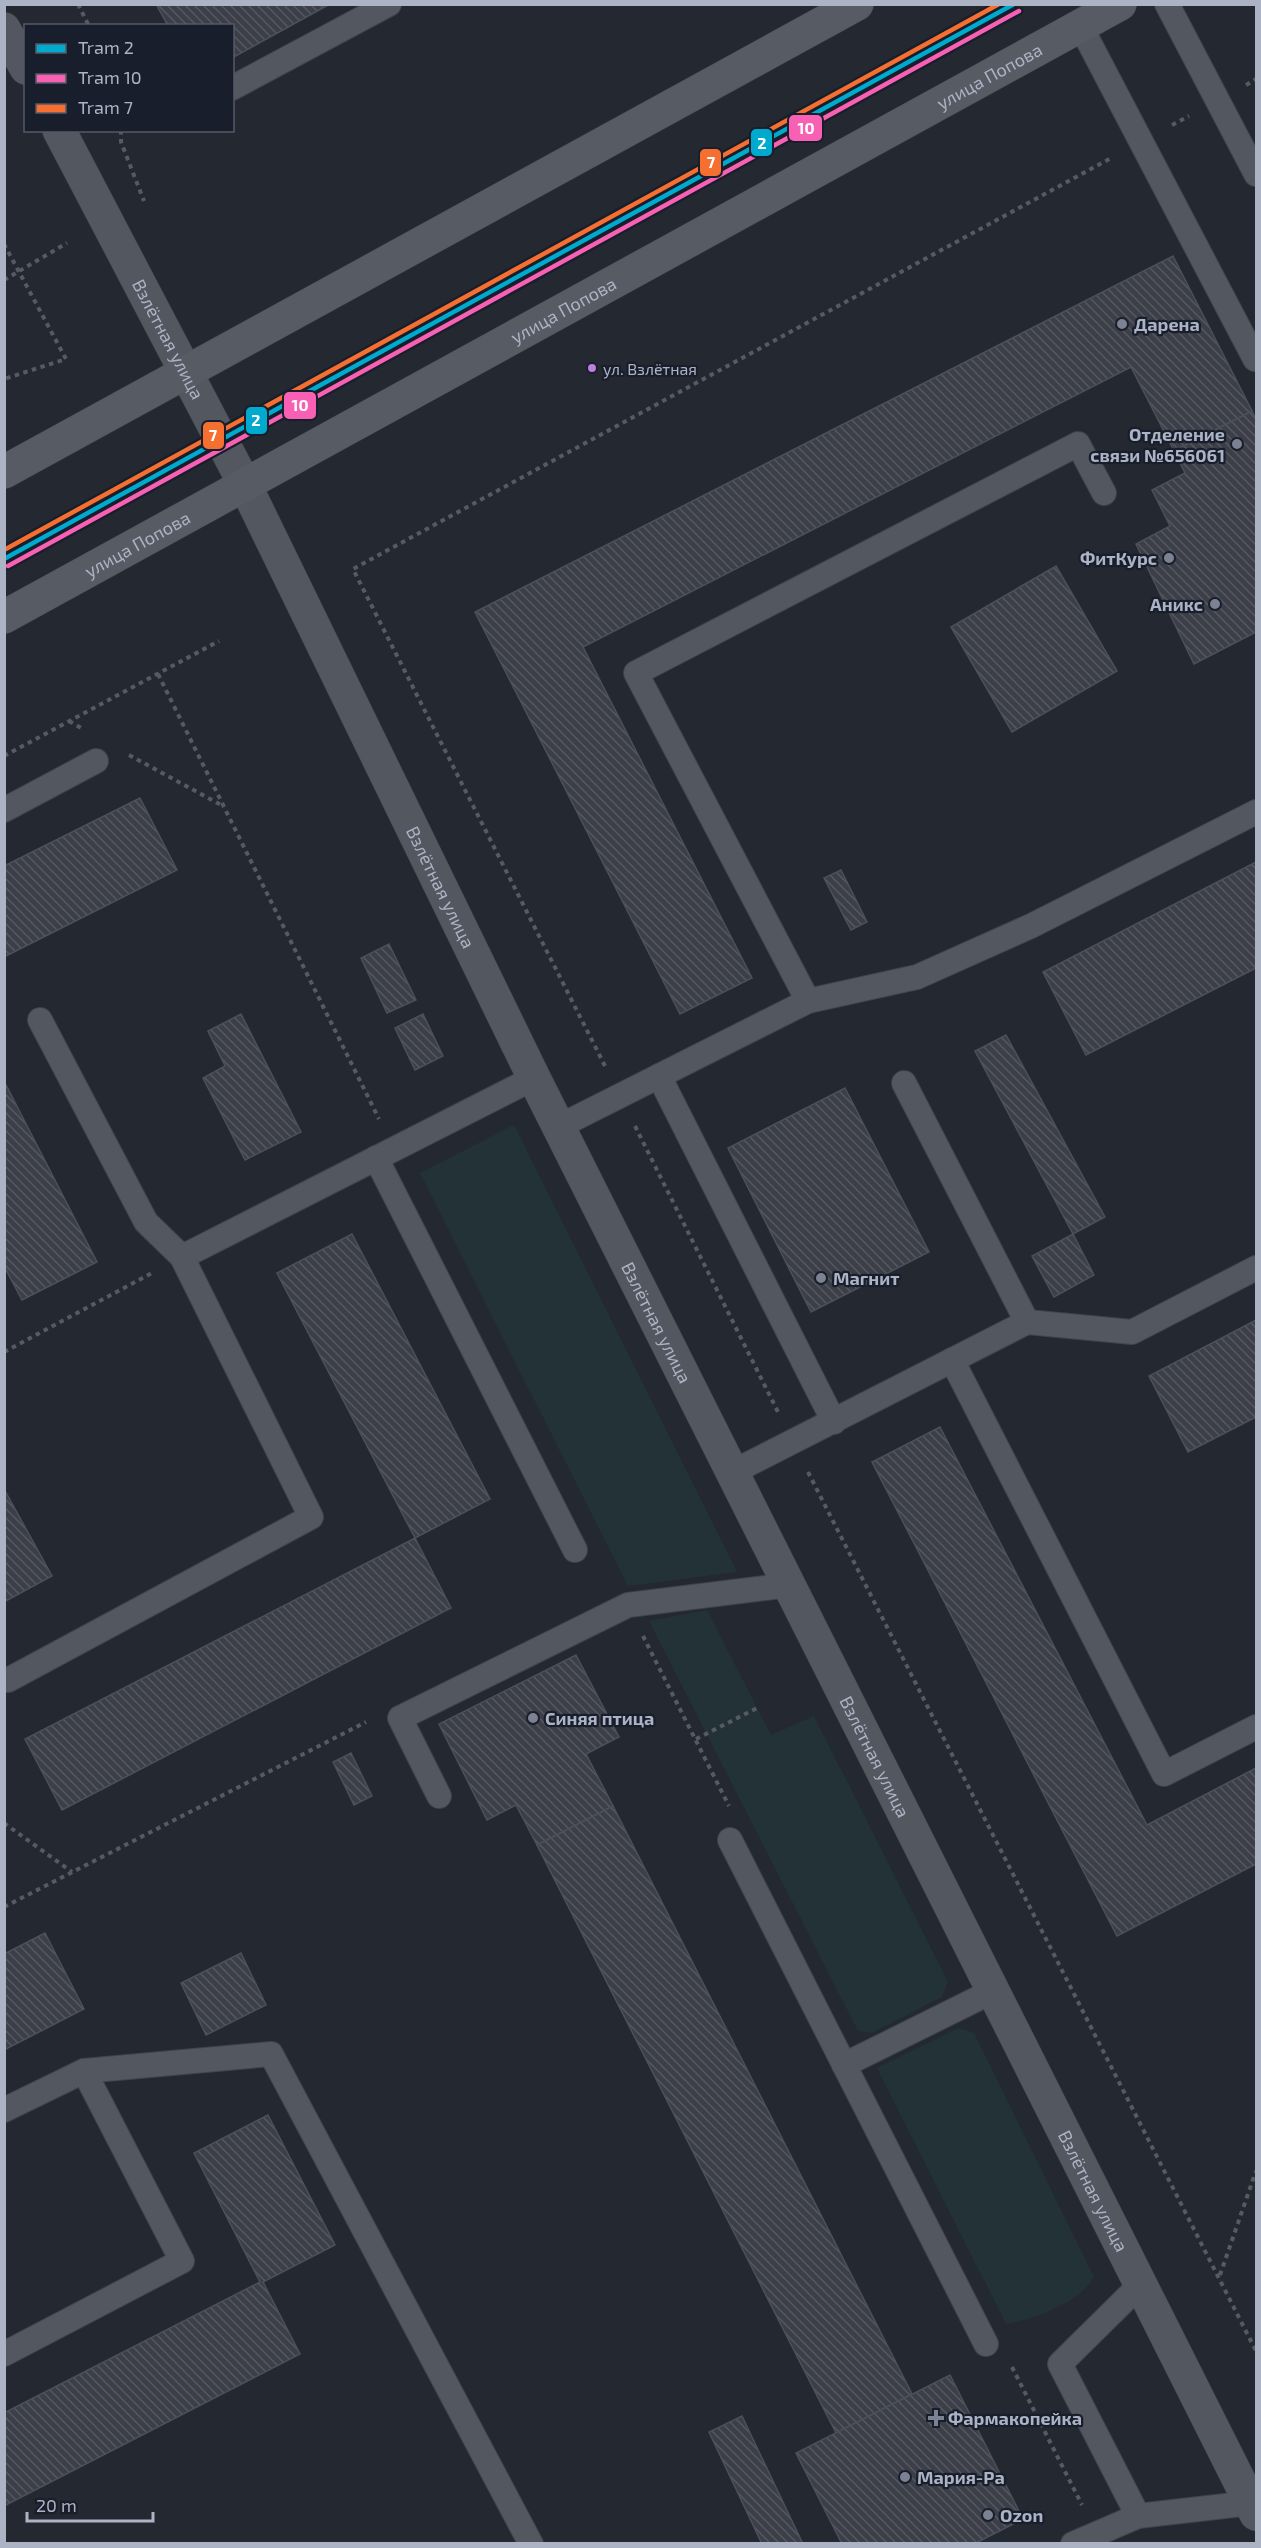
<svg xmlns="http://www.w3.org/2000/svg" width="1261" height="2548" font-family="'Exo 2',sans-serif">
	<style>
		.green { fill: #223237 }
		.building { fill: url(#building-back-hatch); stroke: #4b505a; stroke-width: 1.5 }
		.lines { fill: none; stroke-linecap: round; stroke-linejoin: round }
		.service-casing { stroke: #40434a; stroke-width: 26 }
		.minor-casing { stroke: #40434a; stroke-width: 34 }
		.secondary-casing { stroke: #40434a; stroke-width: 34 }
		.path { stroke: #565b62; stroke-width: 4; stroke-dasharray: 4.5 4.5; stroke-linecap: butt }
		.service { stroke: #535760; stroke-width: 24 }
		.minor { stroke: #535760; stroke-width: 33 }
		.secondary { stroke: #575b64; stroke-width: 33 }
		.tram-1-casing { stroke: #181e2b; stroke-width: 9 }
		.tram-2-casing { stroke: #181e2b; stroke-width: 9 }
		.tram-3-casing { stroke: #181e2b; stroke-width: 9 }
		.tram-1 { stroke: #00a9ce; stroke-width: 4.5 }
		.tram-2 { stroke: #f860b3; stroke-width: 4.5 }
		.tram-3 { stroke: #f46f30; stroke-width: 4.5 }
		.poi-dot { fill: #7c8291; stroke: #181e2b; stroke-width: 2 }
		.bus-dot { fill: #c07fdc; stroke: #181e2b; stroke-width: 2 }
		.labels { text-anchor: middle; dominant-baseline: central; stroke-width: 4.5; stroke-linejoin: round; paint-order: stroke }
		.bus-label { font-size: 16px; fill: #acb3c4; stroke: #181e2b; text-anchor: start }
		.street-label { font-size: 18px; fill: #acb3c4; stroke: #181e2b }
		.poi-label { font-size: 18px; font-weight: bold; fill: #acb3c4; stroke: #181e2b; text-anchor: start }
		.line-badge { stroke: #181e2b; stroke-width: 2 }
		.badge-label { font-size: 16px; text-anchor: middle; font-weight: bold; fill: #fff }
	</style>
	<defs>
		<pattern id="building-back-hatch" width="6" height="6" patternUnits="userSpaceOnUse" patternTransform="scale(1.5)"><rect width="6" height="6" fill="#3c3f48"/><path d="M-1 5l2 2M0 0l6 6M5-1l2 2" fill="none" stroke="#565861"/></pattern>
	</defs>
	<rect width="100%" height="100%" fill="#242831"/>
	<!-- green -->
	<g class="green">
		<path d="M 514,1125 L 737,1572 L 628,1586 L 420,1173 Z"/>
		<path d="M 707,1610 L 771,1735 L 814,1716 L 948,1982 L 942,1997 L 872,2033 L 858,2031 L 649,1621 Z"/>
		<path d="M 958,2028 L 974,2033 L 1094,2277 C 1080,2303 1034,2319 1006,2324 L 877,2068 Z"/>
	</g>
	<!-- building -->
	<g class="building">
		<path d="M 156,4 L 330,4 L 232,58 L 232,26 L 168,26 Z"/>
		<path d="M 1173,256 L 1252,411 L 1174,451 L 1131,367 L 583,647 L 752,978 L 680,1014 L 475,612 Z"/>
		<path d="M 1252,411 L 1256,420 L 1256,632 L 1194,664 L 1136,544 L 1170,526 L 1152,490 L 1185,473 L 1174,451 Z"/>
		<path d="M 1056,566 L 1117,671 L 1012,732 L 951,627 Z"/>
		<path d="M 140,798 L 177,870 L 4,957 L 4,866 Z"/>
		<path d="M 1256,862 L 1256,968 L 1086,1055 L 1043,972 Z"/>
		<path d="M 841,870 L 867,922 L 851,930 L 824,878 Z"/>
		<path d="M 389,944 L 416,1000 L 387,1013 L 361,958 Z"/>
		<path d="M 241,1014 L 301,1132 L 245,1160 L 203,1078 L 225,1066 L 208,1031 Z"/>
		<path d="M 423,1014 L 443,1056 L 415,1070 L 395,1028 Z"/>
		<path d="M 1006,1035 L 1105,1217 L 1073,1234 L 975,1051 Z"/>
		<path d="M 4,1081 L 97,1262 L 22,1300 L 4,1266 Z"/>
		<path d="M 845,1088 L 929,1252 L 811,1312 L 728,1148 Z"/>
		<path d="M 352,1234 L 490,1499 L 415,1538 L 277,1273 Z"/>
		<path d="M 1073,1234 L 1094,1275 L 1054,1297 L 1032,1256 Z"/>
		<path d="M 1256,1320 L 1256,1417 L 1188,1452 L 1149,1376 Z"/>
		<path d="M 940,1427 L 1147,1825 L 1256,1768 L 1256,1864 L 1117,1936 L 872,1462 Z"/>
		<path d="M 4,1489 L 52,1576 L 4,1602 Z"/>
		<path d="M 415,1538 L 451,1608 L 62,1810 L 25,1739 Z"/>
		<path d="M 576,1655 L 619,1737 L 586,1754 L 613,1806 L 537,1845 L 516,1805 L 487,1820 L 439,1724 Z"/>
		<path d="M 351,1753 L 372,1796 L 354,1805 L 333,1762 Z"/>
		<path d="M 613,1806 L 912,2394 L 836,2433 L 537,1845 Z"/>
		<path d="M 45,1933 L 84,2009 L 4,2050 L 4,1954 Z"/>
		<path d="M 241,1953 L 266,2005 L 206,2035 L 181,1983 Z"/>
		<path d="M 268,2115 L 335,2245 L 263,2282 L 300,2354 L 4,2506 L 4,2413 L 260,2282 L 194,2153 Z"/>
		<path d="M 950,2375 L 1023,2519 L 974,2544 L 842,2544 L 796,2453 Z"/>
		<path d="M 742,2416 L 803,2544 L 762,2544 L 709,2432 Z"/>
	</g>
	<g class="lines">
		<defs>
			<g id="service">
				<path d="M 1167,4 L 1256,174"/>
				<path d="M 1081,27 L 1255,359"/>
				<path d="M 232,88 L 389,4"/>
				<path d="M 4,810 L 96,761"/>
				<path d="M 808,1001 L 636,673 L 1078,444 L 1104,493"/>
				<path d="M 40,1020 L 146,1222 L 182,1257"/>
				<path d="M 659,1076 L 834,1422"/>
				<path d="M 904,1083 L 1027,1322"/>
				<path d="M 558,1127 L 808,1001 L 917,977 L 1031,926 L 1256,812"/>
				<path d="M 376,1158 L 575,1550"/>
				<path d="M 952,1360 L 1164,1774 L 1256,1727"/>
				<path d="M 731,1473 L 1027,1322 L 1132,1332 L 1256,1268"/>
				<path d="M 8,1680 L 311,1517 L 182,1257 L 534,1078"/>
				<path d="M 439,1796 L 400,1718 L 628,1605 L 789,1585"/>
				<path d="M 730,1840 L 986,2344"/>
				<path d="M 844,2065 L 993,1991"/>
				<path d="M 4,2110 L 84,2071"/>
				<path d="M 4,2354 L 182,2261 L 84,2071 L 271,2054 L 531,2544"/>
				<path d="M 1138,2516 L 1060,2364 L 1142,2283"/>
				<path d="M 1073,2544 L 1138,2516 L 1251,2503 L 1256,2500"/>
			</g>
			<g id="minor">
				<path d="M 4,29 L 26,68"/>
				<path id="s1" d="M 59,130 L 245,485 L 534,1078 L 1256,2514"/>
			</g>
			<g id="secondary">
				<path d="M 4,472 L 857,4"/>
				<path id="s2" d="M 4,617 L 1120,4"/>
			</g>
		</defs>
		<!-- service casing -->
		<use href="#service" class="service-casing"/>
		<!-- minor casing -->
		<use href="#minor" class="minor-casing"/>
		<!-- secondary casing -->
		<use href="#secondary" class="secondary-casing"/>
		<!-- path -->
		<g class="path">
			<path d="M 78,4 L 89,26"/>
			<path d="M 1246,85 L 1256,79"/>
			<path d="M 1172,125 L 1189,116"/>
			<path d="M 121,130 L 121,142 L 144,201"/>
			<path d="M 4,244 L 66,359 L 4,379"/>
			<path d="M 4,280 L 67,243"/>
			<path d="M 158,674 L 379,1119"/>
			<path d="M 69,721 L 83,729"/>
			<path d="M 129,755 L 223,806"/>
			<path d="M 4,756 L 219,641"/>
			<path d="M 605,1066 L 353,569 L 1113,157"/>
			<path d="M 635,1126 L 778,1412"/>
			<path d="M 4,1352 L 152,1273"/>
			<path d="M 808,1472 L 1256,2351"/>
			<path d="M 643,1636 L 729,1806"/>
			<path d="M 696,1739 L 759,1707"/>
			<path d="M 4,1823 L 72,1872"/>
			<path d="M 4,1907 L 366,1722"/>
			<path d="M 1220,2275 L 1256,2171"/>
			<path d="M 1012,2367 L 1082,2505"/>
		</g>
		<!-- service -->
		<use href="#service" class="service"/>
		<!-- minor -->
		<use href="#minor" class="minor"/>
		<!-- secondary -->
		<use href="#secondary" class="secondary"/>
		<defs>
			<path id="tram-1" d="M 4,559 L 1014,4"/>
			<path id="tram-2" d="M 8,566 L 1019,11"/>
			<path id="tram-3" d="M 4,550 L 999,4"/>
		</defs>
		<!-- tram-1 casing -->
		<use href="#tram-1" class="tram-1-casing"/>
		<!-- tram-2 casing -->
		<use href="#tram-2" class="tram-2-casing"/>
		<!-- tram-3 casing -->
		<use href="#tram-3" class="tram-3-casing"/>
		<!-- tram-1 -->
		<use href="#tram-1" class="tram-1"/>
		<!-- tram-2 -->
		<use href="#tram-2" class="tram-2"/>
		<!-- tram-3 -->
		<use href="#tram-3" class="tram-3"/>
	</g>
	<!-- markers -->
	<g class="poi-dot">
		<circle cx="1122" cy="324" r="6"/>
		<circle cx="1237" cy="444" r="6"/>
		<circle cx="1169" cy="558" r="6"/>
		<circle cx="1215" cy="604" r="6"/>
		<circle cx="821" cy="1278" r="6"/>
		<circle cx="533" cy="1718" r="6"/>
		<path d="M933 2409h6v6h6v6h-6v6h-6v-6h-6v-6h6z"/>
		<circle cx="905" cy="2477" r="6"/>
		<circle cx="988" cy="2515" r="6"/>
	</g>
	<circle class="bus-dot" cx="592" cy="368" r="5"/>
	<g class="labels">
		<!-- bus labels -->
		<g class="bus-label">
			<text x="603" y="368">ул. Взлётная</text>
		</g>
		<!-- street labels -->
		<g class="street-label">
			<text stroke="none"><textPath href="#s2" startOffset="1124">улица Попова</textPath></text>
			<text stroke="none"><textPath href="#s2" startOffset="638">улица Попова</textPath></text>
			<text stroke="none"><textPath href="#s1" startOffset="236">Взлётная улица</textPath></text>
			<text stroke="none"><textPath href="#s2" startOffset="152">улица Попова</textPath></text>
			<text stroke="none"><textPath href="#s1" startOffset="848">Взлётная улица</textPath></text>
			<text stroke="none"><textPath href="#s1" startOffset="1334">Взлётная улица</textPath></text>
			<text stroke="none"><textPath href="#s1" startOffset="1820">Взлётная улица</textPath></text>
			<text stroke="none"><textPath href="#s1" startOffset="2306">Взлётная улица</textPath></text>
		</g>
		<!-- poi labels -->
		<g class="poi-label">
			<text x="1134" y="324">Дарена</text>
			<text x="1225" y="434" text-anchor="end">Отделение<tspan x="1225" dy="21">связи №656061</tspan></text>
			<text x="1157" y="558" text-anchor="end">ФитКурс</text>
			<text x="1203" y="604" text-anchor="end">Аникс</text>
			<text x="833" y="1278">Магнит</text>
			<text x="545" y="1718">Синяя птица</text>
			<text x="948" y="2418">Фармакопейка</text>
			<text x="917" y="2477">Мария-Ра</text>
			<text x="1000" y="2515">Ozon</text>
		</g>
	</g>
	<g class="line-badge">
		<rect x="788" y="114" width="35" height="28" rx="6" fill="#f860b3"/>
		<rect x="750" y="128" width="23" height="29" rx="6" fill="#00a9ce"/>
		<rect x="699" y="148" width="23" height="29" rx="6" fill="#f46f30"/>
		<rect x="283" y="391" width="34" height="29" rx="6" fill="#f860b3"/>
		<rect x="245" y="406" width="23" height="29" rx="6" fill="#00a9ce"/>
		<rect x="202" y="421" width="23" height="29" rx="6" fill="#f46f30"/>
	</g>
	<g class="badge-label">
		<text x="806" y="134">10</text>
		<text x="762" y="149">2</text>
		<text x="711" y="168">7</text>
		<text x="300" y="411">10</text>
		<text x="256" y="426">2</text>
		<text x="213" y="441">7</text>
	</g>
	<!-- border -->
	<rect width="1261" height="2548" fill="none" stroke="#acb3c4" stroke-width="12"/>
	<!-- legend -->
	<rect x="24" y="24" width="210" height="108" fill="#181e2b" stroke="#535a68" stroke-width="1.5"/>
	<rect x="36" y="44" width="30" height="9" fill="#00a9ce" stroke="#535a68" stroke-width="1.5"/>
	<text x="78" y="54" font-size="18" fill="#acb3c4">Tram 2</text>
	<rect x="36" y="74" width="30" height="9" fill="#f860b3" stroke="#535a68" stroke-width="1.5"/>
	<text x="78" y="84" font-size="18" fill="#acb3c4">Tram 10</text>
	<rect x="36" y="104" width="30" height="9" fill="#f46f30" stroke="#535a68" stroke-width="1.5"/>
	<text x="78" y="114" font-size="18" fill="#acb3c4">Tram 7</text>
	<!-- scale -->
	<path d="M27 2512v9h126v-9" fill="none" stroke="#acb3c4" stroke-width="3"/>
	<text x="36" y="2512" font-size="18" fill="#acb3c4" stroke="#181e2b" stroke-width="4.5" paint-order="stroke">20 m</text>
</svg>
